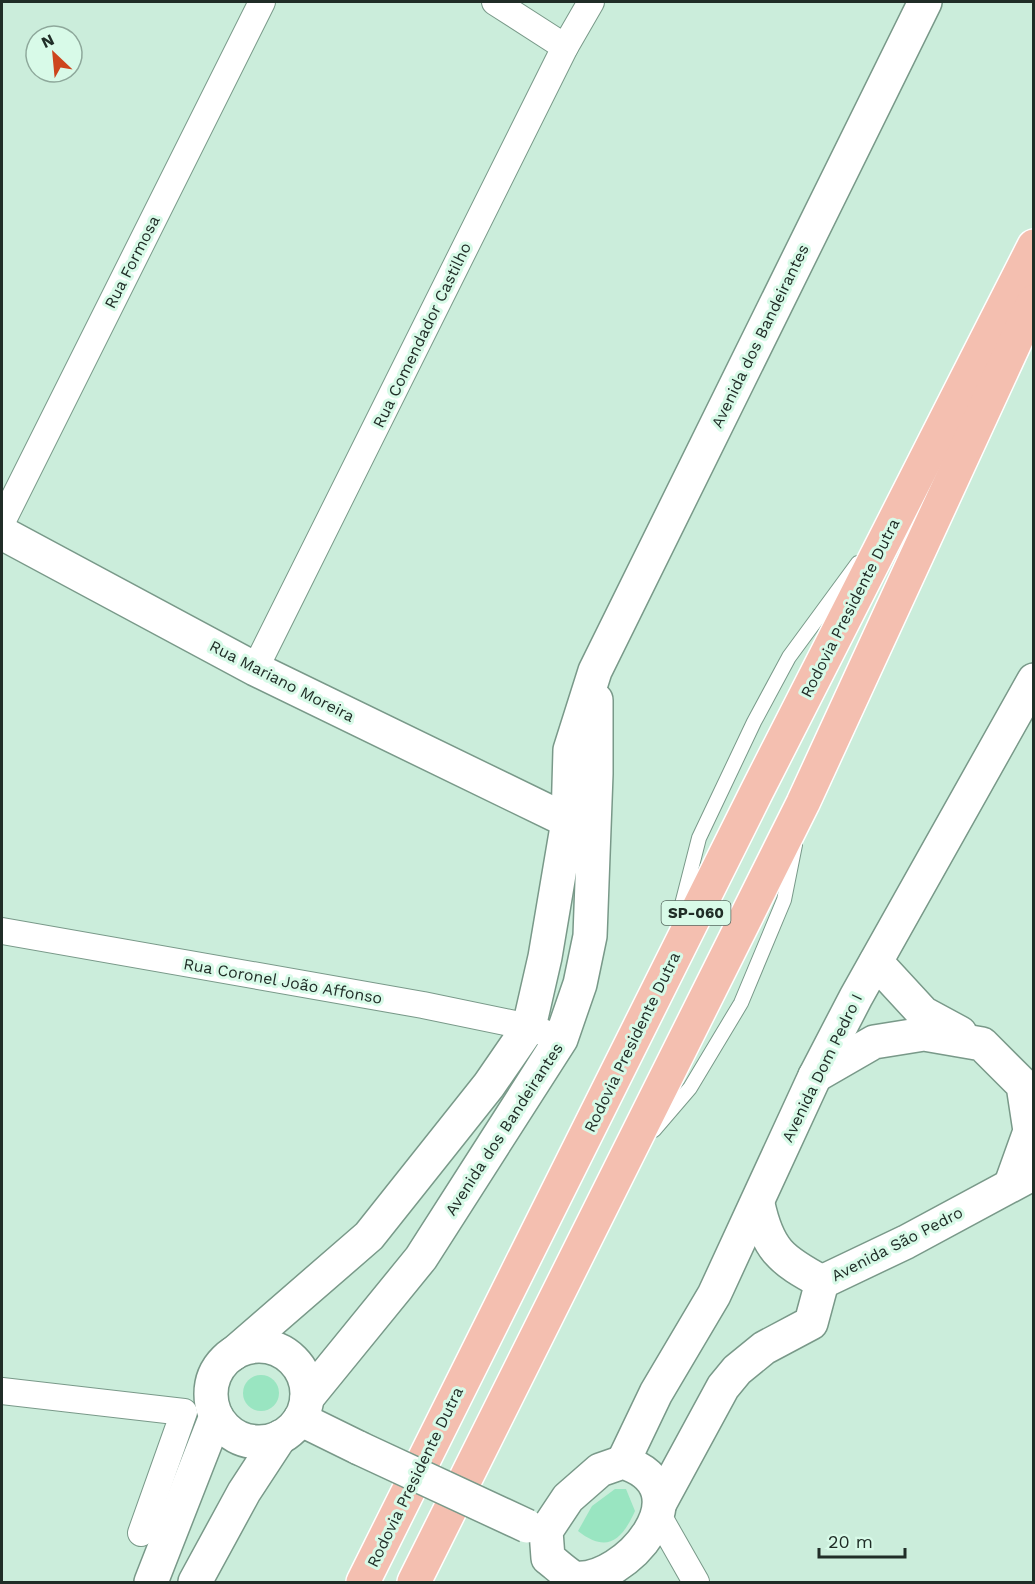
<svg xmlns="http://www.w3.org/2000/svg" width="1035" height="1584" font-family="'Work Sans',sans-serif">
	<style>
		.green { fill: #99e5c1 }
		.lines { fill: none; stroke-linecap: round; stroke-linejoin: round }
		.service-casing { stroke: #799989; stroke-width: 16 }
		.minor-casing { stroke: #799989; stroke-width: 28 }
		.secondary-casing { stroke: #799989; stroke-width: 36 }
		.motorway-casing { stroke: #fff; stroke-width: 36 }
		.service { stroke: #fff; stroke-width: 14 }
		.minor { stroke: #fff; stroke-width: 26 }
		.secondary { stroke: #fff; stroke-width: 33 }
		.motorway { stroke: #f4bfb0; stroke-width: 33 }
		.secondary-bridge-casing { stroke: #799989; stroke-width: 36; stroke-linecap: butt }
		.secondary-bridge { stroke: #fff; stroke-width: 33 }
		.labels { text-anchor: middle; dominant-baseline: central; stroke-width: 6; stroke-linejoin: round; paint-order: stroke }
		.shield { fill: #d8fae8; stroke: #576a61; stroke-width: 1.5 }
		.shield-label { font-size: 15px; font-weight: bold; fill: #202d27 }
		.street-label { font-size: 16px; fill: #202d27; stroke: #d8fae8 }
	</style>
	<rect width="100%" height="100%" fill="#cbeddb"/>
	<!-- green -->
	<g class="green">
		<circle cx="261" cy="1393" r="18"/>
		<path d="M 615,1489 L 626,1489 L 635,1511 C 621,1542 606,1553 578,1531 L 592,1506 Z"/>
	</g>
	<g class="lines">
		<defs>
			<g id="service">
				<path d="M 678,920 L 699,838 L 754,722 L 789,657 L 858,563"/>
				<path d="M 654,1130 L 690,1088 L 741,1003 L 784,900 L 795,845"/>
			</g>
			<g id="minor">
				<path d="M 495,2 L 565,47"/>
				<path d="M 2,522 L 262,2"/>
				<path d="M 255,669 L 565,47 L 591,2"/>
				<path d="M 2,931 L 423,1005 L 529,1027 L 561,1039"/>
				<path d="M 2,1391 L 184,1412 L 141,1533"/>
				<path d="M 659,1517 L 696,1582"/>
			</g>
			<g id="secondary">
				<path d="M 2,533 L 255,669 L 568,821"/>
				<path d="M 876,962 L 923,1013 L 960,1033"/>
				<path d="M 815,1076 L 874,1042 L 924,1034 L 982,1044 L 1023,1085 L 1030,1131 L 1011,1184"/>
				<path d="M 758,1204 C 768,1250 781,1260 822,1282"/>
				<circle cx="259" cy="1394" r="48"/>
				<path d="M 233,1354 L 369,1236 L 489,1085 L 529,1027 L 545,957 L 568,821 L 570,750 L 595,671 L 925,2"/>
				<path d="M 307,1398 L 421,1258 L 561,1039 L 580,984 L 590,936 L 596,774 L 596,700"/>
				<path d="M 300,1419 L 359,1448"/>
				<path d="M 623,1462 L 656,1393 L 714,1295 L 815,1076 L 856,997 L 1034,680"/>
				<path d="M 623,1462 C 707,1489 625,1584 574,1578 C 565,1573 556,1564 548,1558 L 546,1531 L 568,1498 L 600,1470 Z"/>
				<path d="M 660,1503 L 723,1387 L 737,1370 L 764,1348 L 811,1323 L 822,1282 L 906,1242 L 1034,1173"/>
				<path d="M 151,1582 L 216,1416"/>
				<path d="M 195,1582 L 244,1492 L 280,1437"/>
			</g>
			<g id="motorway">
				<path d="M 363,1582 L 757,791 L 1034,246"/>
				<path d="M 414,1582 L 803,803 L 1034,301"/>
			</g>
		</defs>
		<!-- service casing -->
		<use href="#service" class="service-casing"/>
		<!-- minor casing -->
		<use href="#minor" class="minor-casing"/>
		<!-- secondary casing -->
		<use href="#secondary" class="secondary-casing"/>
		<!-- motorway casing -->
		<use href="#motorway" class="motorway-casing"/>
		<!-- service -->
		<use href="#service" class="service"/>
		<!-- minor -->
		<use href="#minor" class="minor"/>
		<!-- secondary -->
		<use href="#secondary" class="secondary"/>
		<!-- motorway -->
		<use href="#motorway" class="motorway"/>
		<defs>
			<path id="secondary-bridge" d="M 359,1448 L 527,1526"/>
		</defs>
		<!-- secondary-bridge casing -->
		<use href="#secondary-bridge" class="secondary-bridge-casing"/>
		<!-- secondary-bridge -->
		<use href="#secondary-bridge" class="secondary-bridge"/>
	</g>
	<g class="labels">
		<!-- shield labels -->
		<rect class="shield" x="661.5" y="901" width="69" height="24" rx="4.5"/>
		<g class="shield-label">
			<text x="696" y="913">SP-060</text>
		</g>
		<!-- street labels -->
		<g class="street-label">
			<text transform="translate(132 262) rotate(-63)">Rua Formosa</text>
			<text transform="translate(422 335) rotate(-64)">Rua Comendador Castilho</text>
			<text transform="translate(760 336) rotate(-64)">Avenida dos Bandeirantes</text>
			<text transform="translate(850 608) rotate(-63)">Rodovia Presidente Dutra</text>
			<text transform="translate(282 681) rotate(27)">Rua Mariano Moreira</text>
			<text transform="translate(283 981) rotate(10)">Rua Coronel João Affonso</text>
			<text transform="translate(632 1042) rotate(-64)">Rodovia Presidente Dutra</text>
			<text transform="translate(822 1068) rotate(-64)">Avenida Dom Pedro I</text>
			<text transform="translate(504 1129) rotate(-57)">Avenida dos Bandeirantes</text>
			<text transform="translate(897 1244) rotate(-27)">Avenida São Pedro</text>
			<text transform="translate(415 1477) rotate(-64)">Rodovia Presidente Dutra</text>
		</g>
	</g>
	<!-- border -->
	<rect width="1035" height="1584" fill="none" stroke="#202d27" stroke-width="6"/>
	<!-- north arrow -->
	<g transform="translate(54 54) rotate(334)"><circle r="28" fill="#d8fae8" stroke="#8ea89b" stroke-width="1.5"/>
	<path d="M0-4.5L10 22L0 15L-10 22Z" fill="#cd451c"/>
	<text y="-9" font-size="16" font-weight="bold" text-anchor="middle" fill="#202d27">N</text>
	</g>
	<!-- scale -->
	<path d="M819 1548v9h86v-9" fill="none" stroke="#202d27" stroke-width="3"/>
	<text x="828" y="1548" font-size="18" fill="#202d27" stroke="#d8fae8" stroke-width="4.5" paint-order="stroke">20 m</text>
</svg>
